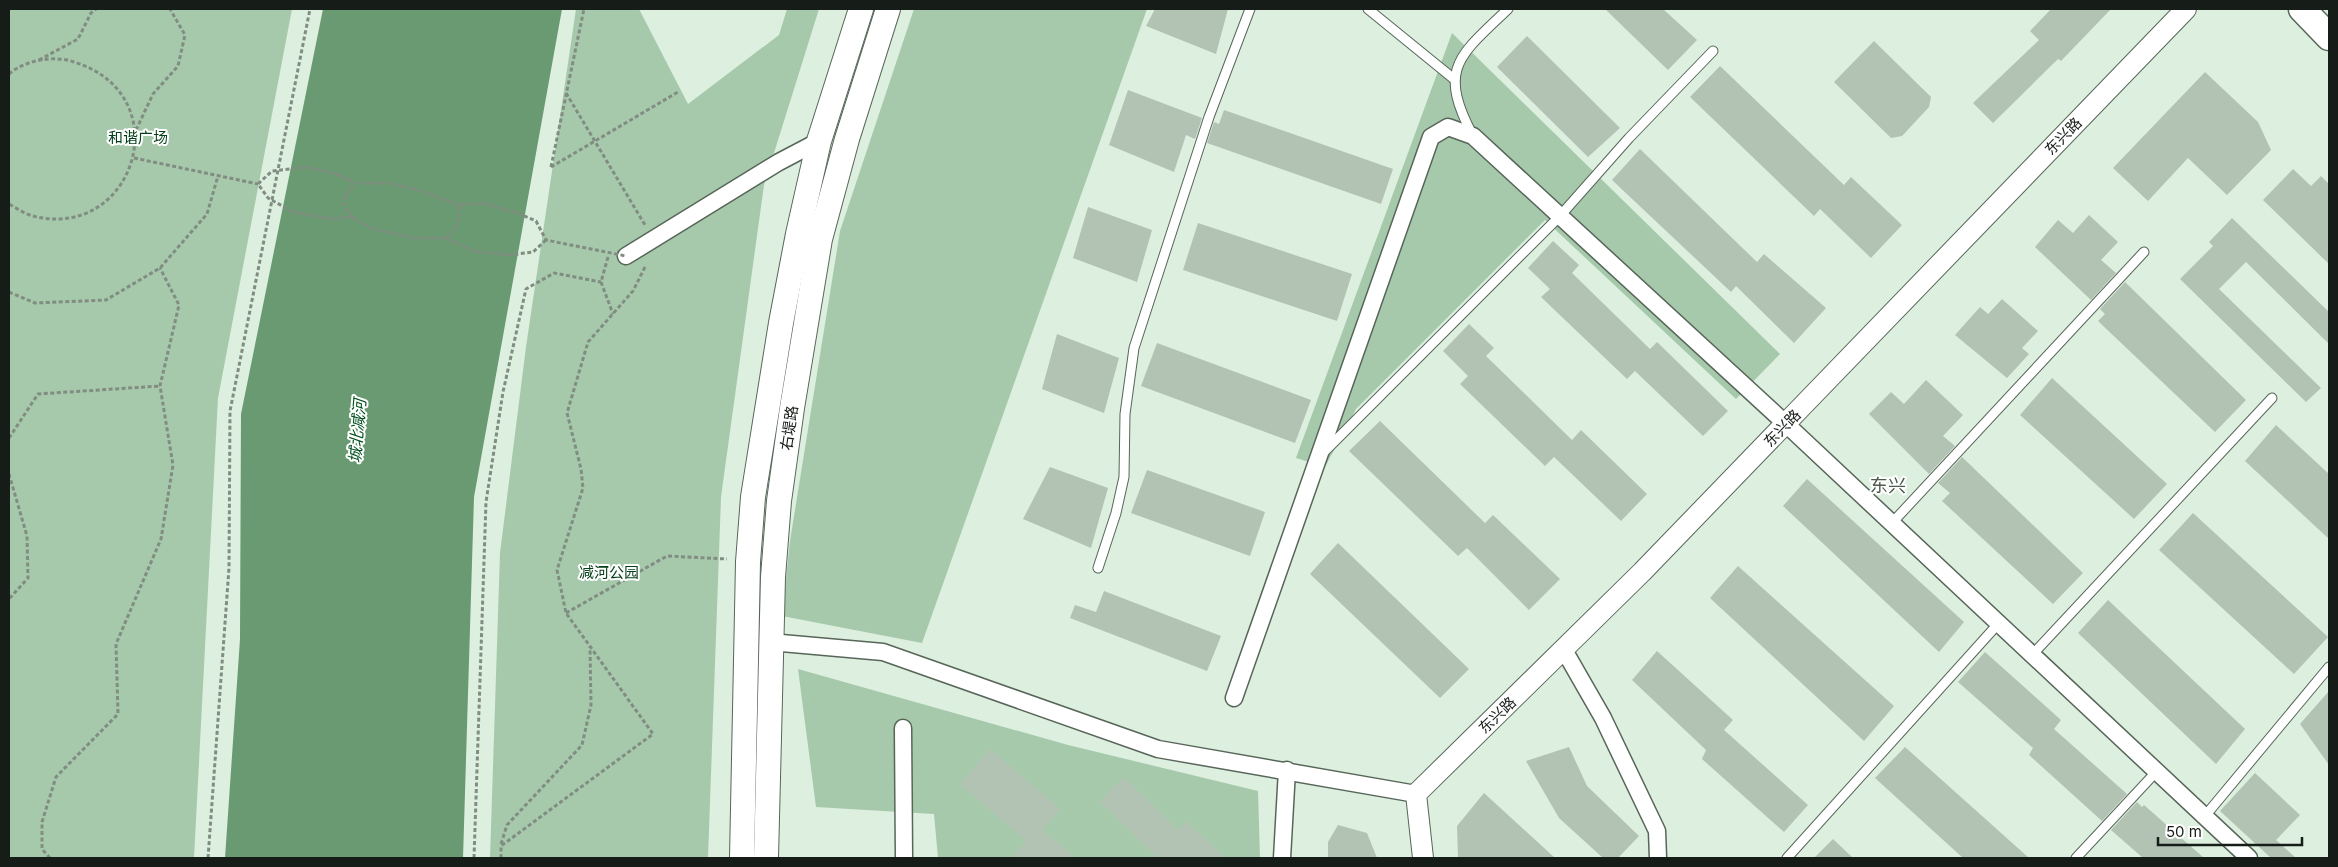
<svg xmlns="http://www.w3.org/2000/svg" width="2338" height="867" font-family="Inter,'Noto Sans SC',sans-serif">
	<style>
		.green { fill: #a6c9ab }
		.water { fill: #6a9a72 }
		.building { fill: #b2c3b4 }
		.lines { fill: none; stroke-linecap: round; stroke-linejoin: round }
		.service-casing { stroke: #576659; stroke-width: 11 }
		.minor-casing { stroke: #576659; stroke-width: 19 }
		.tertiary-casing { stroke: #576659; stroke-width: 22 }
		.secondary-casing { stroke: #576659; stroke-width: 26 }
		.primary-casing { stroke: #576659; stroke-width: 29 }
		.path { stroke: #818d82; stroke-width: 3; stroke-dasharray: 4 2.5; stroke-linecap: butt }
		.service { stroke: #fff; stroke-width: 9 }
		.minor { stroke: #fff; stroke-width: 16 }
		.tertiary { stroke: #fff; stroke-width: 20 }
		.secondary { stroke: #fff; stroke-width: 24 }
		.primary { stroke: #fff; stroke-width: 26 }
		.path-bridge { stroke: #818d82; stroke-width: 3; stroke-dasharray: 4 2.5; stroke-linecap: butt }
		.labels { text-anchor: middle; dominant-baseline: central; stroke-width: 4; stroke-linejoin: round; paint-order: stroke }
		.street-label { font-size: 15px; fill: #161c17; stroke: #fff }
		.park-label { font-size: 15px; fill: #06401a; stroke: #fff }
		.water-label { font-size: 16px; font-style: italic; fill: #00511e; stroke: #fff }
		.quarter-label { font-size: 18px; fill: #4d5c4f; stroke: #fff }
	</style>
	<rect width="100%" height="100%" fill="#ddefdf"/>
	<!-- green -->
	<g class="green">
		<path d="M 9,9 L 292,9 L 218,398 L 194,858 L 9,858 Z"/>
		<path d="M 576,9 L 639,9 L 688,104 L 779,35 L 787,9 L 819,9 L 764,185 L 721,497 L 708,858 L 490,858 L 500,553 L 526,347 Z"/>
		<path d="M 914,9 L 1147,9 L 922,643 L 782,616 L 790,541 L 840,231 Z"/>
		<path d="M 1452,33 L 1780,354 L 1736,399 L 1545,220 L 1356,409 L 1325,467 L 1296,458 Z"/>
		<path d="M 798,669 L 1068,745 L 1258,791 L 1260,858 L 938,858 L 934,814 L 816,807 Z"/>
	</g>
	<!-- water -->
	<path class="water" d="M 323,9 L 562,9 L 474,497 L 463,858 L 225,858 L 240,639 L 241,414 Z"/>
	<!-- building -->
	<g class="building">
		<path d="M 1155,9 L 1228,9 L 1216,54 L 1146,26 Z"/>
		<path d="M 1605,9 L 1663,9 L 1697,40 L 1668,70 Z"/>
		<path d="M 2051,9 L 2111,9 L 2061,61 L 2058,59 L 1993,123 L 1973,103 L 2039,40 L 2030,31 Z"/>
		<path d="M 1527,36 L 1620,128 L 1588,157 L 1497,67 Z"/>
		<path d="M 1874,41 L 1931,97 L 1929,107 L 1902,136 L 1891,138 L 1834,82 Z"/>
		<path d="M 1720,66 L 1844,185 L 1851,177 L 1902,225 L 1871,258 L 1820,209 L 1814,216 L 1690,97 Z"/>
		<path d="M 2205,72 L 2258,122 L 2271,150 L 2227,195 L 2188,158 L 2148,201 L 2113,168 Z"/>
		<path d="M 1128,90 L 1202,118 L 1195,139 L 1186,135 L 1174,172 L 1109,145 Z"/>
		<path d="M 1224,110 L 1393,169 L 1381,204 L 1207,143 L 1214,122 L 1219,124 Z"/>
		<path d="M 1640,149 L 1757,262 L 1764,254 L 1826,308 L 1794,343 L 1736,286 L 1731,292 L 1612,180 Z"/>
		<path d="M 2293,169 L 2311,186 L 2321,176 L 2329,184 L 2329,264 L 2263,200 Z"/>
		<path d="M 1088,207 L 1152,230 L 1137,282 L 1073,258 Z"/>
		<path d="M 2089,215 L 2118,242 L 2101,260 L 2116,273 L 2091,300 L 2035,247 L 2058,220 L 2073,233 Z"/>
		<path d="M 2232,218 L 2329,312 L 2329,344 L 2246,262 L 2219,289 L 2321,388 L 2306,402 L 2180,279 L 2213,246 L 2209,242 Z"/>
		<path d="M 1198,223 L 1352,274 L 1337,321 L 1183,270 Z"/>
		<path d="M 1553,241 L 1579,265 L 1572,273 L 1650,349 L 1657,342 L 1728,411 L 1703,436 L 1635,371 L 1627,379 L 1541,297 L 1550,289 L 1528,268 Z"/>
		<path d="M 2125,282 L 2246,400 L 2215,432 L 2098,321 L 2105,314 L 2100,309 Z"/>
		<path d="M 2002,299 L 2038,331 L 2022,348 L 2029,354 L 2007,378 L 1955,335 L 1980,307 L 1988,314 Z"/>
		<path d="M 1469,324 L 1494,348 L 1486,356 L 1572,440 L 1581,430 L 1647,494 L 1621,521 L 1554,457 L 1545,466 L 1460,384 L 1468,376 L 1443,351 Z"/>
		<path d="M 1057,334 L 1119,358 L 1104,413 L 1042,389 Z"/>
		<path d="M 1157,343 L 1311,400 L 1295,443 L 1141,386 Z"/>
		<path d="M 2052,378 L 2167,484 L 2134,519 L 2020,415 Z"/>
		<path d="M 1926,380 L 1963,415 L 1943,436 L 1955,446 L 1929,474 L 1869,414 L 1891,392 L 1904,404 Z"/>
		<path d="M 1380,421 L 1485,523 L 1493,515 L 1560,579 L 1529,610 L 1467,548 L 1458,556 L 1349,451 Z"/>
		<path d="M 2276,425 L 2329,474 L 2329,539 L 2245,461 Z"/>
		<path d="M 1962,457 L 2083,573 L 2053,604 L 1942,501 L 1950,493 L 1938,483 Z"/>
		<path d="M 1050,467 L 1108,488 L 1091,548 L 1023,519 Z"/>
		<path d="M 1147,470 L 1265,512 L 1250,556 L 1131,513 Z"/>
		<path d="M 1807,479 L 1964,622 L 1939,652 L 1783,506 Z"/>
		<path d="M 2193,513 L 2328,637 L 2294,674 L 2159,550 Z"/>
		<path d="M 1338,543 L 1469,669 L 1440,698 L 1310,574 Z"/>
		<path d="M 1738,566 L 1894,706 L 1864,741 L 1710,598 Z"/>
		<path d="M 1104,591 L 1221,636 L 1207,671 L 1070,618 L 1075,605 L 1096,612 Z"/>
		<path d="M 2108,600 L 2245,729 L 2216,764 L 2078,633 Z"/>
		<path d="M 1657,651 L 1733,720 L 1724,730 L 1808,805 L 1784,832 L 1702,759 L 1706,750 L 1632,680 Z"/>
		<path d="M 1985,652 L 2061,720 L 2054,729 L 2127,794 L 2102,821 L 2029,755 L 2033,748 L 1958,682 Z"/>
		<path d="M 2329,691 L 2329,765 L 2300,724 Z"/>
		<path d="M 1569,747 L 1587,786 L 1639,836 L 1618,858 L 1603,858 L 1559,818 L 1526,761 Z"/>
		<path d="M 1905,747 L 2029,858 L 1963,858 L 1875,778 Z"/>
		<path d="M 990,749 L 1060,809 L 1042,830 L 1076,858 L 1012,858 L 1026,841 L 960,784 Z"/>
		<path d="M 2255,773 L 2300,815 L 2276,840 L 2296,858 L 2271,858 L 2220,811 Z"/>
		<path d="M 1124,777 L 1178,830 L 1186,821 L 1225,858 L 1158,858 L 1100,802 Z"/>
		<path d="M 1484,793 L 1555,858 L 1458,858 L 1457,826 Z"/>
		<path d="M 2137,802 L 2142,807 L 2144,805 L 2204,858 L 2143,858 L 2111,830 Z"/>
		<path d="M 1338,825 L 1367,833 L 1377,858 L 1328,858 L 1328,842 Z"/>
		<path d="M 1833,839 L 1853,858 L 1814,858 Z"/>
	</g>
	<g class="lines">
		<defs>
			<g id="service">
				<path d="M 1368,9 L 1454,79"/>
				<path d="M 1473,136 C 1437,68 1459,56 1508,9"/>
				<path d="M 1324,452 L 1560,216 L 1629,138 L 1713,51"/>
				<path d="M 1891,524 L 2144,252"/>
				<path d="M 1098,568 L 1116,513 L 1124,477 L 1125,414 L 1134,348 L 1209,117 L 1250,9"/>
				<path d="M 2032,655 L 2272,398"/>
				<path d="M 2205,816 L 2329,667"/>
				<path d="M 1787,858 L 1998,624"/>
				<path d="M 2076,858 L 2157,771"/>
			</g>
			<g id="minor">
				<path d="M 626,256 L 779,162 L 819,141"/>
				<path d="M 770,642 L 883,652 L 1158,749 L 1416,794"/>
				<path d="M 1564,650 L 1603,718 L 1657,831 L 1658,858"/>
				<path d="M 1234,698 L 1431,137 L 1448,127 L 1473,136 L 1786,424 L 2249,858"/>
				<path d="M 903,728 L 904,858"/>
				<path d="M 1282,858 L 1287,770"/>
			</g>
			<path id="tertiary" d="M 1423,858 L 1416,794 L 1642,572 L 2186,9"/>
			<g id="secondary">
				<path d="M 742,858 L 748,562 L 753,497 L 781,323 L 798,234 L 819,141 L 861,9"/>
				<path d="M 766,858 L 773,577 L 779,501 L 792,408 L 820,239 L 847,139 L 888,9"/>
			</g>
			<path id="primary" d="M 2302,9 L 2329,37"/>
		</defs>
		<!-- service casing -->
		<use href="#service" class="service-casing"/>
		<!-- minor casing -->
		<use href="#minor" class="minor-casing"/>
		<!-- tertiary casing -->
		<use href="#tertiary" class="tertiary-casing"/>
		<!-- secondary casing -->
		<use href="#secondary" class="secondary-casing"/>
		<!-- primary casing -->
		<use href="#primary" class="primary-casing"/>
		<!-- path -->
		<g class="path">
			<path d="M 39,60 L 78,39 L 91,13 L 96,9"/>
			<path d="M 9,74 C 25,60 54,55 74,62 C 181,95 134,242 33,216 C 25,214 16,208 9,204"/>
			<path d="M 566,93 L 645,225"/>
			<path d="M 136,130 L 153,94 L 178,66 L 185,35 L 170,9"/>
			<path d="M 134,158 L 258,184"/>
			<path d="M 551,167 L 584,9"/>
			<path d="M 551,167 L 678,92"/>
			<path d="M 352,217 L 344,205 L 345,195 L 356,183"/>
			<path d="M 446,238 C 458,228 460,221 459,205"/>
			<path d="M 608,257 L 601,282 L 613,314"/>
			<path d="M 9,292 L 35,303 L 106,300 L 160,268 L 207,214 L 218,176"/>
			<path d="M 9,438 L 38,394 L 160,386"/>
			<path d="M 9,474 L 27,536 L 28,578 L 9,599"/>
			<path d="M 566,613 L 667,556 L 727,559"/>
			<path d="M 501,844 L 507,825 L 582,745 L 591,705 L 590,647"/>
			<path d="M 50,858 L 42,849 L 42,822 L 56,777 L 118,714 L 116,644 L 161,539 L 173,465 L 160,386 L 179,305 L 160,268"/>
			<path d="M 208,858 L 229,568 L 230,411 L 310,9"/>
			<path d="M 474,858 L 486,502 L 503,392 L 526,289 L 554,273 L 601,282"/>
			<path d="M 501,858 L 501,846 L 653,734 L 566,613 L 557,570 L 583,488 L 581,469 L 567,413 L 588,342 L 633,291 L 646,265"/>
		</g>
		<!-- service -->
		<use href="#service" class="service"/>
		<!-- minor -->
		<use href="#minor" class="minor"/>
		<!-- tertiary -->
		<use href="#tertiary" class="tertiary"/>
		<!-- secondary -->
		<use href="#secondary" class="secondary"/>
		<!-- primary -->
		<use href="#primary" class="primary"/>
		<!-- path-bridge -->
		<path class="path-bridge" d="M 546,240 L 533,252 L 510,255 L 473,251 L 446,238 L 414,238 L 373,229 L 352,217 L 331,219 L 293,212 L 268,198 L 258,184 L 272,171 L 307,167 L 336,174 L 356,183 L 389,183 L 422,191 L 459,205 L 484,203 L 517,213 L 536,221 L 546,240 L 626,256"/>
	</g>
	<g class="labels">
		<!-- street labels -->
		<g class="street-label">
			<text transform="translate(2063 136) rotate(-46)">东兴路</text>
			<text transform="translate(789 428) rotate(-82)">右堤路</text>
			<text transform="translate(1782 428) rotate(-46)">东兴路</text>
			<text transform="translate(1497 715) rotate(-44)">东兴路</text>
		</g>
		<!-- park labels -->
		<g class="park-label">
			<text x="138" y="137">和谐广场</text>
			<text x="609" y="572">减河公园</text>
		</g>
		<!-- water labels -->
		<g class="water-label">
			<text transform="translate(357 431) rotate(-85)">城北减河</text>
		</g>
		<!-- quarter labels -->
		<g class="quarter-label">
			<text x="1888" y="485">东兴</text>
		</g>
	</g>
	<!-- border -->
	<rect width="2338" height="867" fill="none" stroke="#161c17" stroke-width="20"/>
	<!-- scale -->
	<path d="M2158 837v8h144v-8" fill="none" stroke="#161c17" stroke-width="2.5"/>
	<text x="2166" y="837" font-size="15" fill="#161c17" stroke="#ffffff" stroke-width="4" paint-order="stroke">50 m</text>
</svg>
